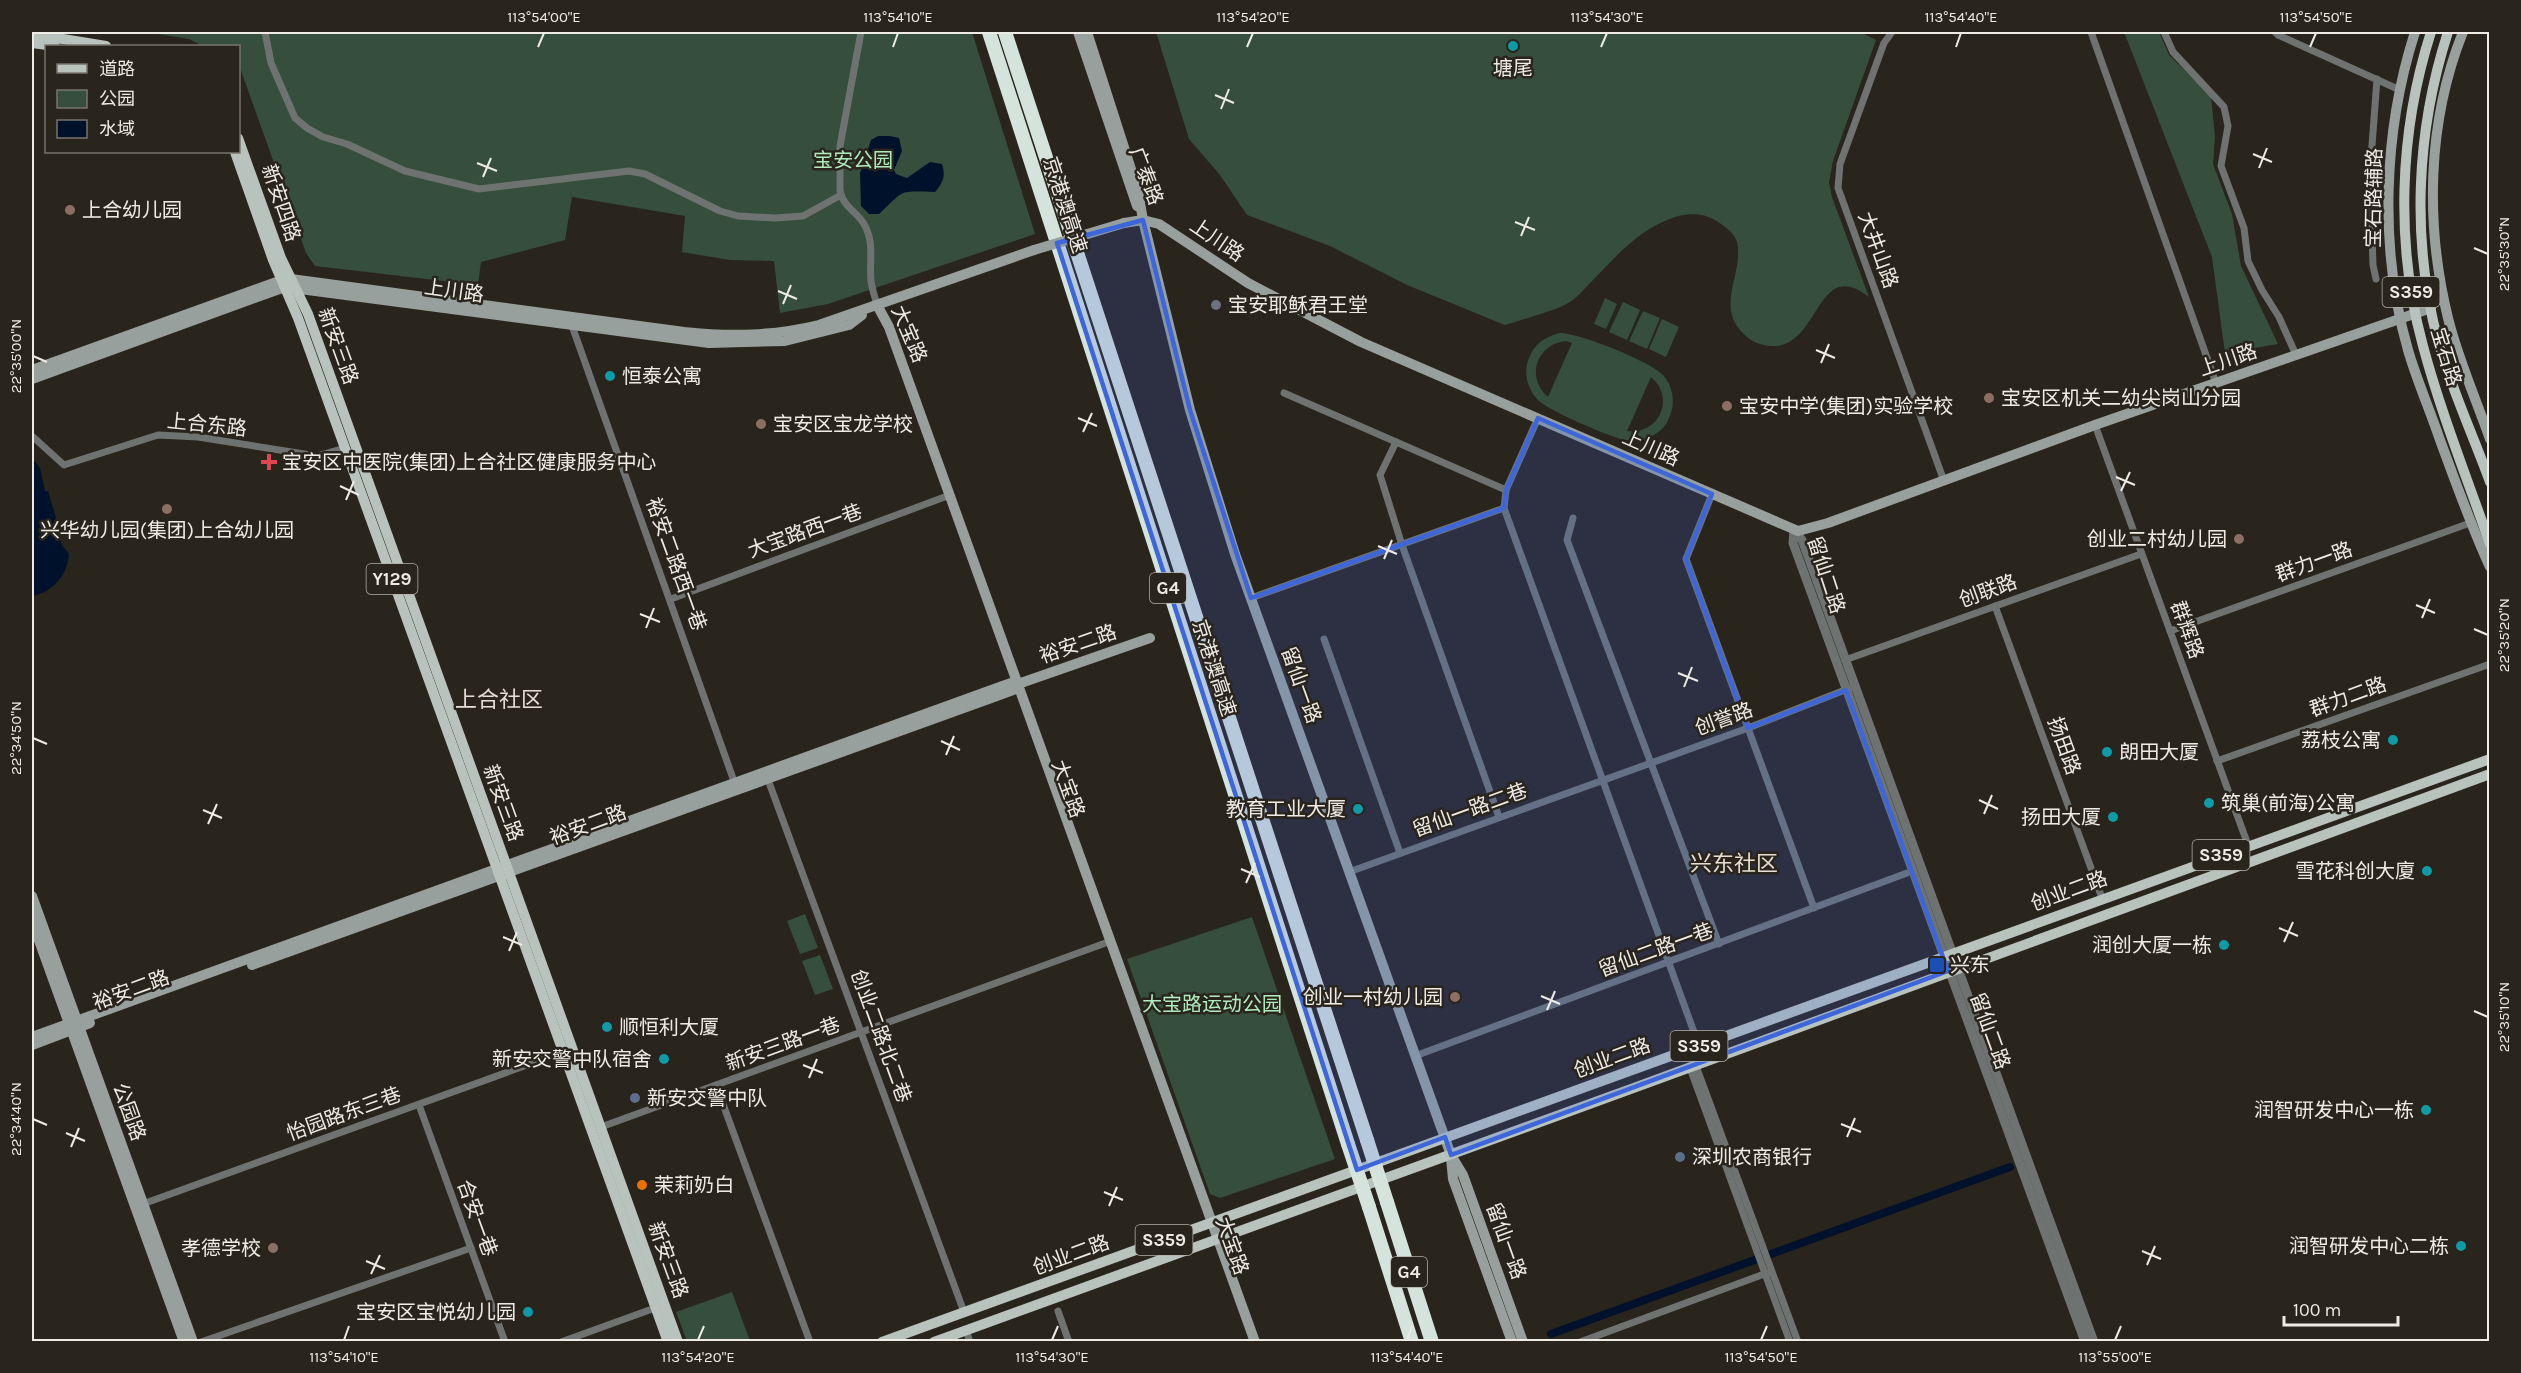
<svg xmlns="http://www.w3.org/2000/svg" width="2521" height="1373" font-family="Karla,'Noto Sans SC',sans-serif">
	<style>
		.green { fill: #354f3c; fill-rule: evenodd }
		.water { fill: #00122b }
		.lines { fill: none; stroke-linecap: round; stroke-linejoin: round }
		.canal { stroke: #00122b; stroke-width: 8 }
		.minor { stroke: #6e7371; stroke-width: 7 }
		.tertiary { stroke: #6e7371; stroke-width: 9 }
		.secondary { stroke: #97a09d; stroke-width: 10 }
		.primary { stroke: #b8c3be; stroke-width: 10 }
		.motorway { stroke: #d5e3dd; stroke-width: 14 }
		.secondary-bridge { stroke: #97a09d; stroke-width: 10 }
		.motorway-bridge { stroke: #d5e3dd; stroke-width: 14 }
		.marked { fill: #3c66da; fill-opacity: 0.2; stroke: #3c66da; stroke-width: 4.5; stroke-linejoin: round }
		.ticks { fill: none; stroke: #eeebe5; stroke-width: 2 }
		.culture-dot { fill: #0f9aa8; stroke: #29241c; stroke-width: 2 }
		.education-dot { fill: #8d6e63; stroke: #29241c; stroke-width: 2 }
		.worship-dot { fill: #6b7280; stroke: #29241c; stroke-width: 2 }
		.health-dot { fill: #e0444e; stroke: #29241c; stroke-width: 2 }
		.transit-dot { fill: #1a4fb4; stroke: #29241c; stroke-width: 2 }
		.service-dot { fill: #5c6f8a; stroke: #29241c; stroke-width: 2 }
		.food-dot { fill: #e8710a; stroke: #29241c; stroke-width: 2 }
		.labels { text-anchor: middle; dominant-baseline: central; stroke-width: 5; stroke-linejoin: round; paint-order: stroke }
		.shield { fill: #29241c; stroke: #b3afa9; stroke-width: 1.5 }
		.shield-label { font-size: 18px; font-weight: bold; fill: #eeebe5 }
		.poi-label { font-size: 20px; fill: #eeebe5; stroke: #29241c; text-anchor: start }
		.park-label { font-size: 20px; fill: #adeabc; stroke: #29241c }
		.street-label { font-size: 20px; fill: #eeebe5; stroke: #29241c }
		.quarter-label { font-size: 22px; fill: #e5ded3; stroke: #29241c }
		.neatline { fill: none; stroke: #eeebe5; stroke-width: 2 }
		.ticks-label { font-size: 15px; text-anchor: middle; fill: #eeebe5 }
	</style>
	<rect width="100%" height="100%" fill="#29241c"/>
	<!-- green -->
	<g class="green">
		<path d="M 145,32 L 972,32 L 1035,234 L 828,304 L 780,313 L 774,261 L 730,260 L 682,252 L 685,216 L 572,197 L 565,240 L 481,262 L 478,285 L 315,266 L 306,253 L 239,65 L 238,46 L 203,46 L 189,39 Z"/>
		<path d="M 1156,32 L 1860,32 L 1876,40 L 1833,161 L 1829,182 L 1832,197 L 1869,297 C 1816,255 1820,349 1771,346 C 1758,345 1748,340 1740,330 C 1717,303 1744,272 1737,242 C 1734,232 1723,225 1715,220 C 1703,213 1688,213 1675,217 C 1641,228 1617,255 1593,280 C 1586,287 1578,297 1570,302 C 1555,311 1523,319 1505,325 L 1407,285 L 1330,246 L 1247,215 L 1220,175 L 1189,139 Z"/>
		<path d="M 2124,32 L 2159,32 L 2169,55 L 2211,96 L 2215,137 L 2213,164 L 2232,214 L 2241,266 L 2278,344 L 2225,353 L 2212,257 Z"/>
		<path d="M 1605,298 L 1617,304 L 1606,329 L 1594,324 Z"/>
		<path d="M 1623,302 L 1640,310 L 1627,340 L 1609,332 Z"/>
		<path d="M 1643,311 L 1660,318 L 1647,349 L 1629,341 Z"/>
		<path d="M 1662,319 L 1679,327 L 1666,357 L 1649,349 Z"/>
		<path d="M 1559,333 C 1577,332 1650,361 1663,375 C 1673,386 1676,404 1669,418 C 1665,429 1654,437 1642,440 C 1636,441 1630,441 1624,440 C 1608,436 1549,411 1538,400 C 1527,389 1523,372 1529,358 C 1534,344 1545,337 1559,333 ZM 1566,341 L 1572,343 L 1548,397 C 1525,377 1537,344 1566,341 ZM 1651,377 C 1676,398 1659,435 1627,431 Z"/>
		<path d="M 805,914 L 818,948 L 800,954 L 787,921 Z"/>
		<path d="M 1252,917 L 1335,1159 L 1220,1198 L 1210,1194 L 1127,959 Z"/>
		<path d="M 820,955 L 833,989 L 815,995 L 802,961 Z"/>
		<path d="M 732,1292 L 750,1341 L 687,1341 L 676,1312 Z"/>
	</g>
	<!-- water -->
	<g class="water">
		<path d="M 878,136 L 890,136 L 899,138 L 902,151 L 894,170 L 896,174 L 907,178 L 930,162 L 942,164 C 946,176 943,183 935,192 C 897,191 906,189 879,214 L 869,214 L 861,206 L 860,173 L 871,140 Z"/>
		<path d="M 32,458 L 40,468 L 45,491 L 48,491 L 56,518 L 54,521 L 62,545 L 69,554 C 68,574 53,592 33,596 Z"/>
	</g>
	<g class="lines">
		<!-- canal -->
		<path class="canal" d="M 1551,1334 L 2010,1167"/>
		<!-- minor -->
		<g class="minor">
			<path d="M 265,32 L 271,63 L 295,118 L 307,128 L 323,137 L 347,144 L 405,171 L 479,189 L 629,171 L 645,174 L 720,211 L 738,216 L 775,218 L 803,216 L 841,195"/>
			<path d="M 861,32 L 840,146 L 840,190 C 842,206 857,212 864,224 C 875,243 869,261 871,281 C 872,289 875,297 877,305"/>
			<path d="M 1892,32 L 1884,43 L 1840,164 L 1838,188 L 1944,481"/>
			<path d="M 2091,32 L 2216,383"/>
			<path d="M 2164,32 L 2173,52 L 2224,107 L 2228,126 L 2221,166 L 2244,228 L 2248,261 L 2262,290 L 2279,317 L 2296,355"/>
			<path d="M 2275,32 L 2278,35 L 2400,90"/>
			<path d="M 2376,279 L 2373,265 L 2370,172 L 2377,79"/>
			<path d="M 571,323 L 735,784"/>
			<path d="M 1284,393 L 1506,490"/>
			<path d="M 1538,418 L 1506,490 L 1504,508 L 1699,1046"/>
			<path d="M 2095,425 L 2248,845"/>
			<path d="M 32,436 L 64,465 L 158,435 L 198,437 L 317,456 L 345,448"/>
			<path d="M 1396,442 L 1380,475 L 1402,545 L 1499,817"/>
			<path d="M 1712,494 L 1686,559 L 1814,908"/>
			<path d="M 1573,518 L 1567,540 L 1719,944"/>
			<path d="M 1251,598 L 1504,508"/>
			<path d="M 671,599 L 950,495"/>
			<path d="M 1995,606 L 2102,898"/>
			<path d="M 2170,631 L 2470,523"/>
			<path d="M 1324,639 L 1400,853"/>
			<path d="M 1845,660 L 2141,554"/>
			<path d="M 2217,761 L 2490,664"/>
			<path d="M 767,777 L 964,1312"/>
			<path d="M 1349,872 L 1748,728 L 1850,688"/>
			<path d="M 1415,1056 L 1907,873"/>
			<path d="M 1696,1066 L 1798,1342"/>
			<path d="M 1690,1068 L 1790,1342"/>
			<path d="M 716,1085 L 810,1342"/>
			<path d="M 419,1105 L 505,1342"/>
			<path d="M 601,1127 L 1111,941"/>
			<path d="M 140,1205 L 563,1052"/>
			<path d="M 1058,1311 L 1069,1342"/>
			<path d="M 966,1330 L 970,1342"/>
			<path d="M 201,1342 L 471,1248"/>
			<path d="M 561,1342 L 655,1308"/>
			<path d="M 1580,1342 L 1767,1273"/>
		</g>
		<!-- tertiary -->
		<g class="tertiary">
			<path d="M 1794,530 L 1802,540 L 2094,1342"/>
			<path d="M 1794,530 L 1793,543 L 2085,1342"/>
		</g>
		<!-- secondary -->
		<g class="secondary">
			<path d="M 1078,32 L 1137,206"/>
			<path d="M 1087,32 L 1138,191 L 1143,220 L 1190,410 L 1235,554 L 1451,1155 L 1463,1175 L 1523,1342"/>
			<path d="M 2415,32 C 2383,132 2379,249 2408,350 C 2417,381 2430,410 2440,440 C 2456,483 2471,526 2490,567"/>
			<path d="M 2463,32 C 2427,122 2425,224 2448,318 C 2458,359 2476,399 2490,439"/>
			<path d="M 1124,223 L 1143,220 L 1159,224 L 1248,283 L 1361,342 L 1798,531 L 1828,523 L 2095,425 L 2431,308"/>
			<path d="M 877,305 L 889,327 L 1255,1342"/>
			<path d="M 32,370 L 282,280 L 291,279 L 684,332 C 732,337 772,336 819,325 L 1034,250"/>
			<path d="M 32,379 L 285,287 L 709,343 L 785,341 L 849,325 L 862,315"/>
			<path d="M 32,896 L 193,1342"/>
			<path d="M 32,921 L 184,1342"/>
			<path d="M 252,965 L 994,697 L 1013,690 L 1018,684"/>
			<path d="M 32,1037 L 997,688 L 1011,683 L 1018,684 L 1150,638"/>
			<path d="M 32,1045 L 90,1023"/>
			<path d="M 1451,1158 L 1453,1179 L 1512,1342"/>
		</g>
		<!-- primary -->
		<g class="primary">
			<path d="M 2431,32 C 2399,132 2395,244 2423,346 C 2441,413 2467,478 2490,544"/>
			<path d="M 2448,32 C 2416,131 2411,240 2438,341 C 2451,388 2473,435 2490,482"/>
			<path d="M 32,34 L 106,46"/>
			<path d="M 32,43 L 55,46"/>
			<path d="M 238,138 L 281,258 L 308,314 L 678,1342"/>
			<path d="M 235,152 L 273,260 L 298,318 L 668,1342"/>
			<path d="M 882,1342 C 1419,1149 1953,952 2490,759"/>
			<path d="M 934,1342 C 1454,1156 1971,963 2490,774"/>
		</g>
		<!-- motorway -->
		<g class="motorway">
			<path d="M 989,32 L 1348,1144"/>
			<path d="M 1005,32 L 1367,1140"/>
			<path d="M 1387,1202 L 1432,1342"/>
			<path d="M 1369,1207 L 1412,1342"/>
		</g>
		<!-- secondary-bridge -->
		<path class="secondary-bridge" d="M 1034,250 L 1124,223"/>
		<!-- motorway-bridge -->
		<g class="motorway-bridge">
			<path d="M 1367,1140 L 1387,1202"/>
			<path d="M 1348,1144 L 1369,1207"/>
		</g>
	</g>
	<!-- marked area -->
	<path class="marked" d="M 1143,220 L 1190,410 L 1251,598 L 1504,508 L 1506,490 L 1538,418 L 1712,494 L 1686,559 L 1748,728 L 1846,690 L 1948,971 L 1451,1155 L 1445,1137 L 1357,1170 L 1057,243 Z"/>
	<!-- ticks -->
	<path class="ticks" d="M 538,47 L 544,33M 893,47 L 898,33M 1247,47 L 1253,33M 1601,47 L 1607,33M 1956,47 L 1961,33M 2310,47 L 2316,33M 1215,95 L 1234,103M 1221,109 L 1229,89M 2253,154 L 2272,162M 477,163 L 497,171M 2259,168 L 2267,148M 483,177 L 491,158M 1515,222 L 1535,230M 1521,236 L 1529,217M 2474,248 L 2488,254M 778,291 L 797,299M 783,304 L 791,285M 1816,350 L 1835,358M 33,356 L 47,362M 1821,363 L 1829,344M 1078,418 L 1097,426M 1083,432 L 1092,413M 2116,477 L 2135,485M 340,486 L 359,495M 2121,491 L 2130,472M 346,500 L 354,481M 1378,546 L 1397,554M 1384,559 L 1392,540M 2416,605 L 2435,613M 640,614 L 660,622M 2422,618 L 2430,599M 646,628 L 654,608M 2474,629 L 2488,635M 1678,673 L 1698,681M 1684,687 L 1692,667M 33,738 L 47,744M 941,741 L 960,750M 946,755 L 954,736M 1979,800 L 1998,809M 203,810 L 222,818M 1984,814 L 1992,795M 208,824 L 217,804M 1241,869 L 1260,877M 1246,883 L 1255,863M 2279,928 L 2298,936M 503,937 L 522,945M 2284,942 L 2293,922M 509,951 L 517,932M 1541,996 L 1560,1004M 1547,1010 L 1555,991M 2474,1011 L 2488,1017M 803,1065 L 823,1073M 809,1078 L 817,1059M 33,1119 L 47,1125M 1841,1124 L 1861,1132M 66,1133 L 85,1141M 1847,1137 L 1855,1118M 71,1147 L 79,1128M 1104,1192 L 1123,1200M 1109,1206 L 1117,1187M 2142,1251 L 2161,1259M 366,1261 L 385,1269M 2147,1265 L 2155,1246M 371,1274 L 380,1255M 344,1340 L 349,1326M 698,1340 L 704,1326M 1052,1340 L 1058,1326M 1407,1340 L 1412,1326M 1761,1340 L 1767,1326M 2115,1340 L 2121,1326"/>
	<!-- markers -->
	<g class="culture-dot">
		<circle cx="1513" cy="46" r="6"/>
		<circle cx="610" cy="376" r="6"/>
		<circle cx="2393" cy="740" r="6"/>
		<circle cx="2107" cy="752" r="6"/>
		<circle cx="2209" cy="803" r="6"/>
		<circle cx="1358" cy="809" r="6"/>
		<circle cx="2113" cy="817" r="6"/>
		<circle cx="2427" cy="871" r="6"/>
		<circle cx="2224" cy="945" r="6"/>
		<circle cx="607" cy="1027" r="6"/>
		<circle cx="664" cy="1059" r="6"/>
		<circle cx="2426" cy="1110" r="6"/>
		<circle cx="2461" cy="1246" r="6"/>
		<circle cx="528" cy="1312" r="6"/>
	</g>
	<g class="education-dot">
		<circle cx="70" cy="210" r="6"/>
		<circle cx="1989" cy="398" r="6"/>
		<circle cx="1727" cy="406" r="6"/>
		<circle cx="761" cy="424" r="6"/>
		<circle cx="167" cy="509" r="6"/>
		<circle cx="2239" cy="539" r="6"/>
		<circle cx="1455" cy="997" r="6"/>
		<circle cx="273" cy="1248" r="6"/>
	</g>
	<circle class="worship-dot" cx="1216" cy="305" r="6"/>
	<path class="health-dot" d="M266 453h6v6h6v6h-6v6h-6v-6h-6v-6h6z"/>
	<rect class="transit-dot" x="1929" y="957" width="16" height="16" rx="3"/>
	<g class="service-dot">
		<circle cx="635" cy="1098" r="6"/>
		<circle cx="1680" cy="1157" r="6"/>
	</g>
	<circle class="food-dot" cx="642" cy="1185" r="6"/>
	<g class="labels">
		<!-- shield labels -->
		<g class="shield">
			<rect x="2382.5" y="277" width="57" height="30" rx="4.5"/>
			<rect x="366.5" y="564" width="51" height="30" rx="4.5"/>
			<rect x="1150" y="573" width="36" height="30" rx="4.5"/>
			<rect x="2192.5" y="840" width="57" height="30" rx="4.5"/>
			<rect x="1670.5" y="1031" width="57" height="30" rx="4.5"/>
			<rect x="1135.5" y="1225" width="57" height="30" rx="4.5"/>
			<rect x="1391" y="1257" width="36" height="30" rx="4.5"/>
		</g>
		<g class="shield-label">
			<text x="2411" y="292">S359</text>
			<text x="392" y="579">Y129</text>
			<text x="1168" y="588">G4</text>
			<text x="2221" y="855">S359</text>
			<text x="1699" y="1046">S359</text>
			<text x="1164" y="1240">S359</text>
			<text x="1409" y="1272">G4</text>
		</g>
		<!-- poi labels -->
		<g class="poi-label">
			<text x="1513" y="68" text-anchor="middle">塘尾</text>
			<text x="82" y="210">上合幼儿园</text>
			<text x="1228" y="305">宝安耶稣君王堂</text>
			<text x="622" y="376">恒泰公寓</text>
			<text x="2001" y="398">宝安区机关二幼尖岗山分园</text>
			<text x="1739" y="406">宝安中学(集团)实验学校</text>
			<text x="773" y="424">宝安区宝龙学校</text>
			<text x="282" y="462">宝安区中医院(集团)上合社区健康服务中心</text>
			<text x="167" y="530" text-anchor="middle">兴华幼儿园(集团)上合幼儿园</text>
			<text x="2227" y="539" text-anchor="end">创业二村幼儿园</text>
			<text x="2381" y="740" text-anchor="end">荔枝公寓</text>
			<text x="2119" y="752">朗田大厦</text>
			<text x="2221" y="803">筑巢(前海)公寓</text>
			<text x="1346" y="809" text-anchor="end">教育工业大厦</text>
			<text x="2101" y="817" text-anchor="end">扬田大厦</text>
			<text x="2415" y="871" text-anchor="end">雪花科创大廈</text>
			<text x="2212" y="945" text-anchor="end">润创大厦一栋</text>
			<text x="1950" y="965">兴东</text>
			<text x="1443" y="997" text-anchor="end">创业一村幼儿园</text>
			<text x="619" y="1027">顺恒利大厦</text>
			<text x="652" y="1059" text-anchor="end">新安交警中队宿舍</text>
			<text x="647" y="1098">新安交警中队</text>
			<text x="2414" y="1110" text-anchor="end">润智研发中心一栋</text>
			<text x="1692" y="1157">深圳农商银行</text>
			<text x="654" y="1185">茉莉奶白</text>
			<text x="2449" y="1246" text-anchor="end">润智研发中心二栋</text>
			<text x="261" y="1248" text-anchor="end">孝德学校</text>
			<text x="516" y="1312" text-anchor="end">宝安区宝悦幼儿园</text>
		</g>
		<!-- park labels -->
		<g class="park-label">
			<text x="853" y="160">宝安公园</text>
			<text x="1212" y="1004">大宝路运动公园</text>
		</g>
		<!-- street labels -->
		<g class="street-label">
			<text transform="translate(1146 176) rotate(69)">广泰路</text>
			<text transform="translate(2374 198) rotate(-89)">宝石路辅路</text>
			<text transform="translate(281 203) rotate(71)">新安四路</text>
			<text transform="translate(1065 205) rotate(72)">京港澳高速</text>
			<text transform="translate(1217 240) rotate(34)">上川路</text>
			<text transform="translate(1878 250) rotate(70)">大井山路</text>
			<text transform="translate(454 291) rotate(8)">上川路</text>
			<text transform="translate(909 334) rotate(67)">大宝路</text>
			<text transform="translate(338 346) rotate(70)">新安三路</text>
			<text transform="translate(2446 357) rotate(73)">宝石路</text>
			<text transform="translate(2228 360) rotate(-19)">上川路</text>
			<text transform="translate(207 425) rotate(6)">上合东路</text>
			<text transform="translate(1651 448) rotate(24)">上川路</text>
			<text transform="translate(805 531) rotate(-20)">大宝路西一巷</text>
			<text transform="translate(2314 562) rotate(-20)">群力一路</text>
			<text transform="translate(676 564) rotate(70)">裕安二路西一巷</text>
			<text transform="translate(1826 575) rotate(72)">留仙二路</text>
			<text transform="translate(1988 591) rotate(-20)">创联路</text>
			<text transform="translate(2187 630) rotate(70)">群辉路</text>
			<text transform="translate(1078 644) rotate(-19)">裕安二路</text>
			<text transform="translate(1214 668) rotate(72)">京港澳高速</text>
			<text transform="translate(1301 685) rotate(70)">留仙一路</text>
			<text transform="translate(2348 697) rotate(-20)">群力二路</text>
			<text transform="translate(1724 719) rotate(-20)">创誉路</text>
			<text transform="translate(2064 746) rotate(70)">扬田路</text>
			<text transform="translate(1068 789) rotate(70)">大宝路</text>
			<text transform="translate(503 803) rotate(70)">新安三路</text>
			<text transform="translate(1470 810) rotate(-20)">留仙一路二巷</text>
			<text transform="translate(588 825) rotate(-20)">裕安二路</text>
			<text transform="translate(2069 891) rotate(-20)">创业二路</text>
			<text transform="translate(1656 950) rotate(-20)">留仙二路一巷</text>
			<text transform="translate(131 990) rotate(-20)">裕安二路</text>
			<text transform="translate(1990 1031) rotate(70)">留仙二路</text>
			<text transform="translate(881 1036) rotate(70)">创业二路北二巷</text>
			<text transform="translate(783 1044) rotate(-20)">新安三路一巷</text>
			<text transform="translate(1612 1058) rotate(-20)">创业二路</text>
			<text transform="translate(129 1112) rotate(70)">公园路</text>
			<text transform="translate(344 1114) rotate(-20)">怡园路东三巷</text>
			<text transform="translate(477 1218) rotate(70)">合安一巷</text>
			<text transform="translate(1506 1241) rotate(70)">留仙一路</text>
			<text transform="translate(1232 1246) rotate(70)">大宝路</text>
			<text transform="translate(1071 1255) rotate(-20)">创业二路</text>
			<text transform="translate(668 1260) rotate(70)">新安三路</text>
		</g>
		<!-- quarter labels -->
		<g class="quarter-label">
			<text x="499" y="700">上合社区</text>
			<text x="1734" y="864">兴东社区</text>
		</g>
	</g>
	<!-- border -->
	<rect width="2521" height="1373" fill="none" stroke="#29241c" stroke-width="66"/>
	<!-- legend -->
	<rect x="45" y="45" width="195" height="108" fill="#29241c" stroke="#78746c" stroke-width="1.5"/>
	<rect x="57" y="64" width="30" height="9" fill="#b8c3be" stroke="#78746c" stroke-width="1.5"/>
	<text x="99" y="75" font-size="18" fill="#eeebe5">道路</text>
	<rect x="57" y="90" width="30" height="18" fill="#354f3c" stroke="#78746c" stroke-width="1.5"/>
	<text x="99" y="105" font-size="18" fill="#eeebe5">公园</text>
	<rect x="57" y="120" width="30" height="18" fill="#00122b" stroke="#78746c" stroke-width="1.5"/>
	<text x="99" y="135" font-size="18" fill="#eeebe5">水域</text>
	<!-- scale -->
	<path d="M2284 1316v9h114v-9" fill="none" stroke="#eeebe5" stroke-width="3"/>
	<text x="2293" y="1316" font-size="18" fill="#eeebe5" stroke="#29241c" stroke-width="4.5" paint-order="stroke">100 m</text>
	<rect x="33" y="33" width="2455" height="1307" class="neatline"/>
	<g class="ticks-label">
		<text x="544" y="22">113°54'00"E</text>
		<text x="898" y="22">113°54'10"E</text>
		<text x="1253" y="22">113°54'20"E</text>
		<text x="1607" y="22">113°54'30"E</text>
		<text x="1961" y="22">113°54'40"E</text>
		<text x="2316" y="22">113°54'50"E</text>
		<text transform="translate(2504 254) rotate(-90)" y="5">22°35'30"N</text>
		<text transform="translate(16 356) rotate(-90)" y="5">22°35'00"N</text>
		<text transform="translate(2504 635) rotate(-90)" y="5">22°35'20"N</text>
		<text transform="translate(16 738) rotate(-90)" y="5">22°34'50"N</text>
		<text transform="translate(2504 1017) rotate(-90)" y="5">22°35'10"N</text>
		<text transform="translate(16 1119) rotate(-90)" y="5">22°34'40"N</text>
		<text x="344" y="1362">113°54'10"E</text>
		<text x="698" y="1362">113°54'20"E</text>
		<text x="1052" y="1362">113°54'30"E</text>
		<text x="1407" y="1362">113°54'40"E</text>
		<text x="1761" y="1362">113°54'50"E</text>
		<text x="2115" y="1362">113°55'00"E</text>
	</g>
</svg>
